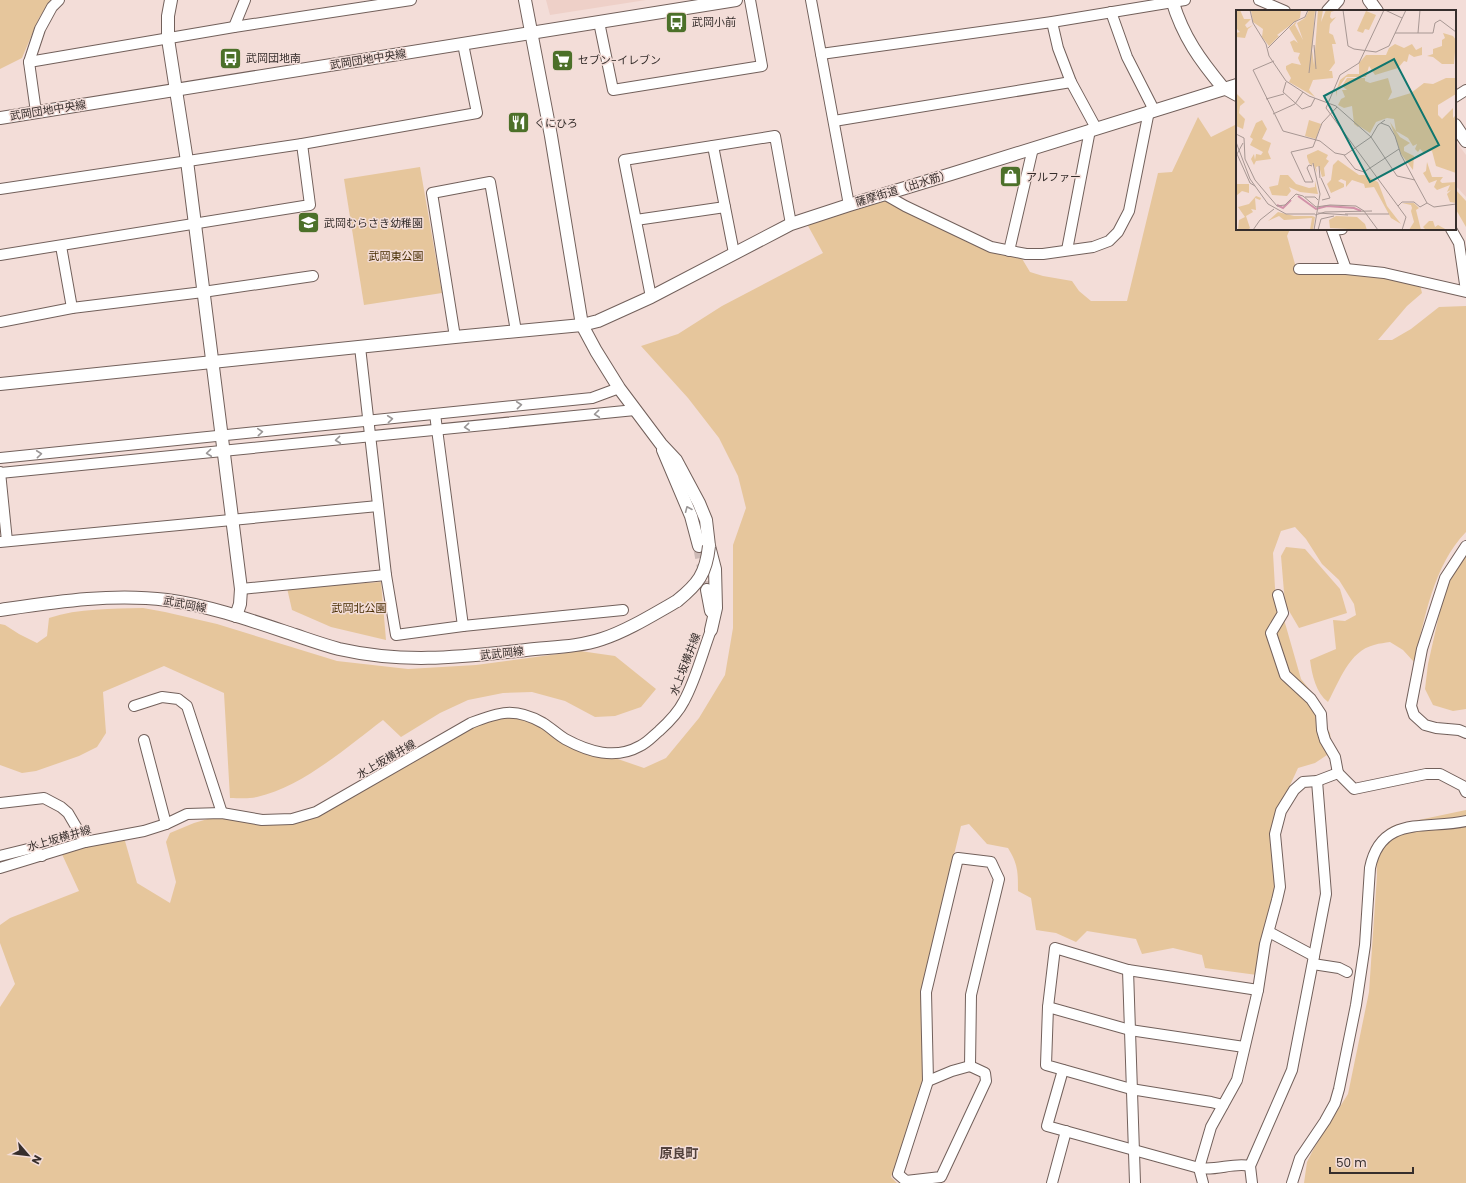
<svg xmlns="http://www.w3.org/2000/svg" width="1466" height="1183" font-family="Poppins,'Noto Sans JP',sans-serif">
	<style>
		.built { fill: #eed0c8 }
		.green { fill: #e6c69c }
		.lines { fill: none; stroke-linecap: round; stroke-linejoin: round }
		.tertiary-tunnel { stroke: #cdbab6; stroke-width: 12; stroke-dasharray: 12 6; stroke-linecap: butt }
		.minor-casing { stroke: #72605b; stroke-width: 12 }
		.tertiary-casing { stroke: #72605b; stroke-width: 14 }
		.minor { stroke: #fff; stroke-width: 10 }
		.tertiary { stroke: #fff; stroke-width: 12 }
		.tertiary-bridge-casing { stroke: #72605b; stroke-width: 14; stroke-linecap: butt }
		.tertiary-bridge { stroke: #fff; stroke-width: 12 }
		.oneway { stroke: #9a9696 }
		.labels { text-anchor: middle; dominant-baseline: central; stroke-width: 3; stroke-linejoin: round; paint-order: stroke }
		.poi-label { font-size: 11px; fill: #362e2c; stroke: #f3ddd8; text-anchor: start }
		.street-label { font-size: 11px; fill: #362e2c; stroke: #f3ddd8 }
		.park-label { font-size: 11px; fill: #472c00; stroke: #f3ddd8 }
		.quarter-label { font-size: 13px; font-weight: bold; fill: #52413c; stroke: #f3ddd8 }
		.inset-river { fill: none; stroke: #d292a9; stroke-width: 2 }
		.inset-road { fill: none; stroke: #a79793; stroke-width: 1 }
		.view { fill: #0f766e; fill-opacity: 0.15; stroke: #0f766e; stroke-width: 2 }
		.inset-edge { fill: none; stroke: #362e2c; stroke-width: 2 }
	</style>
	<rect width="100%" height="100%" fill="#f3ddd8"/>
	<!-- built -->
	<g class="built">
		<path d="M 546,0 L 646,0 L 550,15 Z"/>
		<path d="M 1455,140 L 1466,155 L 1466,197 L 1455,185 Z"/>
	</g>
	<!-- green -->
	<g class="green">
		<path d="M 0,0 L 51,0 L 39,18 L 22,58 L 0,69 Z"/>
		<path d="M 1198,117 L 1211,137 L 1237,124 L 1237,229 L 1290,229 L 1287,236 L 1297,271 L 1339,271 L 1362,276 L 1384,276 L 1419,281 L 1422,293 L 1407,306 L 1378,340 L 1392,340 L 1411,329 L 1439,307 L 1466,306 L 1466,532 C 1433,566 1425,618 1414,662 L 1403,650 L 1390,642 C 1385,643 1380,643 1374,645 C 1349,651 1339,682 1328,702 C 1316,693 1312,675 1310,660 L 1336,649 L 1333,620 L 1345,621 L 1356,615 L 1354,604 L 1339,580 L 1322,564 L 1306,539 L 1295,527 L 1281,531 L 1273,553 L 1275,588 L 1301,679 L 1314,695 L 1317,708 L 1322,723 L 1330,733 L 1331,744 L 1327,755 L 1315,763 L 1298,768 L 1279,809 L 1277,886 L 1257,975 L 1205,968 L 1202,955 L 1173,948 L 1142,954 L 1136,939 L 1087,931 L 1076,942 L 1056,933 L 1036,930 L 1031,898 L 1018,891 C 1018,872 1018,864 1008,848 L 987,844 L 969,824 L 961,826 L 940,912 L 922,992 L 923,1080 L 903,1149 L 891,1177 L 897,1183 L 0,1183 L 0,1007 L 15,984 L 0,943 L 0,925 L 10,918 L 79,891 L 60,850 L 123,834 L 137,883 L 170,903 L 176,882 L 166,842 L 170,833 L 194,823 L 218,816 L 259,821 L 336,805 L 395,773 L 457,728 L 513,712 L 612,757 L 644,768 L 666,758 L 699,718 L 725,675 L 733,628 L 733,545 L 746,508 L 738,476 L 719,438 L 688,398 L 641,346 L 678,334 L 722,306 L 823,253 L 807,224 L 884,197 L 1021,257 L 1030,272 L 1043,276 L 1072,281 L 1079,291 L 1091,301 L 1127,301 L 1158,173 L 1172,172 Z"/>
		<path d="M 420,167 L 442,293 L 364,305 L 344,179 Z"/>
		<path d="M 1455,189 L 1466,201 L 1466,227 L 1455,208 Z"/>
		<path d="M 1286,547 L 1305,549 L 1340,589 L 1347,613 L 1299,628 L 1285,604 L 1281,556 Z"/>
		<path d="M 1466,554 L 1466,709 L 1453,711 L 1433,705 L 1425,689 L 1428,664 L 1444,593 L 1453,572 Z"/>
		<path d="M 381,582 L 386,640 L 331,627 L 292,610 L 287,588 Z"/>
		<path d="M 143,608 L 165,612 L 217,624 L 337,661 L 408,669 L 476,665 L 580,651 L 615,656 L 656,689 L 641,707 L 615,716 L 595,717 L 565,701 L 532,692 L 503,693 L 468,700 L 440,713 L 401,737 L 383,720 C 347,747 302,787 257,797 C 249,799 238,798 230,798 L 224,693 L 164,666 L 103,692 L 106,733 L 97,747 L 79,756 L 36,771 L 22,773 L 0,765 L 0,624 L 5,625 L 19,634 L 37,643 L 47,636 L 49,618 C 79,608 112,609 143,608 Z"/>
		<path d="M 1466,810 L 1466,1183 L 1304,1183 L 1307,1162 L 1314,1148 L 1348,1094 L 1369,992 L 1377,875 L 1376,855 L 1380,841 L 1387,829 L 1395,825 Z"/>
	</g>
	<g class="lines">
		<!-- tertiary-tunnel -->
		<path class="tertiary-tunnel" d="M 699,546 L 707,590"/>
		<defs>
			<g id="minor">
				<path d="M 811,0 L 849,205"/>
				<path d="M 1259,0 L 1285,11"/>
				<path d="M 1111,12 L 1127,57 L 1154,110"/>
				<path d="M 599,22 L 613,90 L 762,66 L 750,0"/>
				<path d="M 1052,22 L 1058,48 L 1071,82 L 1096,128"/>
				<path d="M 234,27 L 245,0"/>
				<path d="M 821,54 L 1052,22 L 1185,0"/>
				<path d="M 29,62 L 234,27 L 411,0"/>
				<path d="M 1224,89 L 1237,96"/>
				<path d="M 1455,97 L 1466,90"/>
				<path d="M 36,112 L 29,62 L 40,29 L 52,7 L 59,0"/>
				<path d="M 834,121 L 1071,82"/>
				<path d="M 713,146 L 734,253"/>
				<path d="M 0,189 L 302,144 L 477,113 L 463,44"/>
				<path d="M 884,194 L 905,206 L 991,247 L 1026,254 L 1043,254 L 1093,247 L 1109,241 L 1118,232 L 1129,211 L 1149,111"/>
				<path d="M 636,220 L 725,207"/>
				<path d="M 1342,229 L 1332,230 L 1346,269"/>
				<path d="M 1451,229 L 1459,243 L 1466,291"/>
				<path d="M 61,246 L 72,308"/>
				<path d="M 1067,250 L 1090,130"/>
				<path d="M 1009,251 L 1033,148"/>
				<path d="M 0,255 L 310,205 L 302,144"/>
				<path d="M 1299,269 L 1346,269 L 1384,273 L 1466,292"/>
				<path d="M 651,297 L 624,160 L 775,136 L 791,224"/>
				<path d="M 0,322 L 72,308 L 203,292 L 313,276"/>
				<path d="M 455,337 L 432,193 L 490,182 L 516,331"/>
				<path d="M 360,347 L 386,575 L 396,635 L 463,626 L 623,610"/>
				<path d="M 435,414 L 463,626"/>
				<path d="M 0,458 L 592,398 L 619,388"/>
				<path d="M 0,472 L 7,541"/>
				<path d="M 0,473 L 635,410"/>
				<path d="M 0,542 L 378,506"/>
				<path d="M 1466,546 L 1445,578 L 1422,649 L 1411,706 L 1414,715 L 1425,725 L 1436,728 L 1459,730 L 1466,733"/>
				<path d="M 241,589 L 386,575"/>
				<path d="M 1278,595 L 1283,613 L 1271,633 L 1285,675 L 1311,699 L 1321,714 L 1322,730 L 1325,740 L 1335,757 L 1338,773"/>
				<path d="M 134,706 L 162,697 L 178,699 L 187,706 L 222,813"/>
				<path d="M 144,740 L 166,824"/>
				<path d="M 0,803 L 44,798 L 61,807 L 68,813 L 85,842"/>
				<path d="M 0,856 L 32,848 L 42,856"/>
				<path d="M 958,858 L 991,862 L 999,879 L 971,995 L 970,1066 L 985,1073 L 986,1081 L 941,1177 L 906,1181 L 898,1174 L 928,1081 L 926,992 Z"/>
				<path d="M 0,868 L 85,842 L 144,831 L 166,824 L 187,814 L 222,813 L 262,820 L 292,819 L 316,812 L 471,723 C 499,712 515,707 543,723 C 551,728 557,734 565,739 C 589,752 615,760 640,746 C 647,743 653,736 659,731 C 669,722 678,713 684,701 C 696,679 702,654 711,630"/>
				<path d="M 1269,932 L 1314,956"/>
				<path d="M 1313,964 L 1339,968 L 1347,972"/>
				<path d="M 1128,970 L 1135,1183"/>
				<path d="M 1048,1007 L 1130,1030 L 1244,1047"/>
				<path d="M 1063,1070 L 1047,1126 L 1199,1168 C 1217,1171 1234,1162 1250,1166"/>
				<path d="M 928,1081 L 952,1071 L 970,1066"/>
				<path d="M 1223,1105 L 1211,1102 L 1131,1089 L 1046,1065 L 1048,1007 L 1055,948 L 1128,970 L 1258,990"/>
				<path d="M 1052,1183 L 1066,1131"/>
				<path d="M 1203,1183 L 1199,1168 L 1211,1127 L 1237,1080 L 1258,990 L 1265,944 L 1277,900 L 1280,887 L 1275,834 L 1281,811 L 1294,790 L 1303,782 L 1317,781 L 1338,773 L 1354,789 L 1426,774 L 1440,774 L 1463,786 L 1466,792"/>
				<path d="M 1252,1183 L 1250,1166 L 1292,1070 L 1326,894 L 1317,781"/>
				<path d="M 1292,1183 L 1300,1158 L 1325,1121 L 1335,1103 L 1339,1089 L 1356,1005 L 1365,945 L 1370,868 C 1381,814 1427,830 1466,821"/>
			</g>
			<g id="tertiary">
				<path d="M 171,0 L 168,16 L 168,39 L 187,161 L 241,589 L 240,604 L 236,616"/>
				<path d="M 525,0 L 551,136 L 582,325 L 596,351 L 619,388 L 661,444 L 676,460 L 699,503 L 706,520 L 709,546 L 715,569 L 716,608 L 711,630"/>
				<path d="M 1172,0 C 1183,37 1200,60 1224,89"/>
				<path d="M 1369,0 L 1377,11"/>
				<path d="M 1328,11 L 1338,0"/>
				<path d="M 0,118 L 736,0"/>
				<path d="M 1455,125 L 1466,141"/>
				<path d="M 0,384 L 455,337 L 582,325 L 598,321 L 651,297 L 791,224 L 849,205 L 951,174 L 1237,85"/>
				<path d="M 663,450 L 691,516 L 699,546"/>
				<path d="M 707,590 L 711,611"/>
				<path d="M 0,610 C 55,602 111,593 167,600 C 211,606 253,621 295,635 C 310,640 324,645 339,649 C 405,664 460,657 526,650 C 552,647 578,647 602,639 C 627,631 654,614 677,601"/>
			</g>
		</defs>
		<!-- minor casing -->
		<use href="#minor" class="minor-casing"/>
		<!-- tertiary casing -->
		<use href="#tertiary" class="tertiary-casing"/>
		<!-- minor -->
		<use href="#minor" class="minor"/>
		<!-- tertiary -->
		<use href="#tertiary" class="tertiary"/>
		<defs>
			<path id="tertiary-bridge" d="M 677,601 C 698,584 706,574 709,546"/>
		</defs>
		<!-- tertiary-bridge casing -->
		<use href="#tertiary-bridge" class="tertiary-bridge-casing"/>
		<!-- tertiary-bridge -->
		<use href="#tertiary-bridge" class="tertiary-bridge"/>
	</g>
	<!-- one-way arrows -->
	<defs><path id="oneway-chevron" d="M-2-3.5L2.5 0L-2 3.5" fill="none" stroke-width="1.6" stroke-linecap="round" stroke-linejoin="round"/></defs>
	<g class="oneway">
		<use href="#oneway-chevron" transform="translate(519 405) rotate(-6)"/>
		<use href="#oneway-chevron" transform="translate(597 414) rotate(174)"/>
		<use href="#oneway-chevron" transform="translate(390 419) rotate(-6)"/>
		<use href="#oneway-chevron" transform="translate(467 427) rotate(174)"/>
		<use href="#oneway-chevron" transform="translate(260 432) rotate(-5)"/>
		<use href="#oneway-chevron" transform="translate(338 440) rotate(174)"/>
		<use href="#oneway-chevron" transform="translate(209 453) rotate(174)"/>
		<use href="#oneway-chevron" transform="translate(39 454) rotate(-6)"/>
		<use href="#oneway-chevron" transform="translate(688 509) rotate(-113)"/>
	</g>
	<!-- icons -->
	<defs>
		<symbol id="bus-square" viewBox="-11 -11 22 22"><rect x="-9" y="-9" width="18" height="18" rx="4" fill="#4c7029" stroke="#f3ddd8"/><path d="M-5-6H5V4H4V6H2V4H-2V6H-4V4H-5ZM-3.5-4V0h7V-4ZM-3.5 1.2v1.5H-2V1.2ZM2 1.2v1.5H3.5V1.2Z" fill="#fff"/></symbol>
		<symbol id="supermarket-square" viewBox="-11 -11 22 22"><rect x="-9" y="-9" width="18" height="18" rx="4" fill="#4c7029" stroke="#f3ddd8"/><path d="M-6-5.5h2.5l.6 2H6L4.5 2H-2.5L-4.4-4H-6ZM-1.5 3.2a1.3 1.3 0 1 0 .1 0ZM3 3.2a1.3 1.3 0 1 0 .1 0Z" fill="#fff"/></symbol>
		<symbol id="restaurant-square" viewBox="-11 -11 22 22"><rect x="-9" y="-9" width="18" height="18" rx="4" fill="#4c7029" stroke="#f3ddd8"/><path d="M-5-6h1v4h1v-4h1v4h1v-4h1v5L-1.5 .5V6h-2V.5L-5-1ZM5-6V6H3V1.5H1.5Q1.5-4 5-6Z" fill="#fff"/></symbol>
		<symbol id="shop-square" viewBox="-11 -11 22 22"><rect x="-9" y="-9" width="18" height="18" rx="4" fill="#4c7029" stroke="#f3ddd8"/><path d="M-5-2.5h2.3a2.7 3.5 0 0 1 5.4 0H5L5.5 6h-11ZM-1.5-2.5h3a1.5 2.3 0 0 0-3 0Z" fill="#fff"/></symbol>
		<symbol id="school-square" viewBox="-11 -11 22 22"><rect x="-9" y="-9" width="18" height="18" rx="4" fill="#4c7029" stroke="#f3ddd8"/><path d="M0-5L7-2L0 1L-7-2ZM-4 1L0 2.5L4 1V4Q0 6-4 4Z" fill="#fff"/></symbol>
	</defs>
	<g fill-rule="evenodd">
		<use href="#bus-square" x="664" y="10" width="25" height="25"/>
		<use href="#bus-square" x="218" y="46" width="25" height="25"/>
		<use href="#supermarket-square" x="550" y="48" width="25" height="25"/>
		<use href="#restaurant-square" x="506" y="110" width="25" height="25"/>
		<use href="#shop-square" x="998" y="164" width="25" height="25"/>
		<use href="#school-square" x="296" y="210" width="25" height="25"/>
	</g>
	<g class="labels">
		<!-- poi labels -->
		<g class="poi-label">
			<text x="692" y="22">武岡小前</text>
			<text x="246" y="58">武岡団地南</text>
			<text x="578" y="60">セブン-イレブン</text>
			<text x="534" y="123">くにひろ</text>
			<text x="1026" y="177">アルファー</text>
			<text x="324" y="223">武岡むらさき幼稚園</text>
		</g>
		<!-- street labels -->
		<g class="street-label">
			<text transform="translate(368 59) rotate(-9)">武岡団地中央線</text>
			<text transform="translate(48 110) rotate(-9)">武岡団地中央線</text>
			<text transform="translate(903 188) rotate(-17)">薩摩街道（出水筋）</text>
			<text transform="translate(185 604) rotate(11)">武武岡線</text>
			<text transform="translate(502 653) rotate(-6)">武武岡線</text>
			<text transform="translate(685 664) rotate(-69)">水上坂横井線</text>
			<text transform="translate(386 759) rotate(-30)">水上坂横井線</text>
			<text transform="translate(59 838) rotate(-16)">水上坂横井線</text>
		</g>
		<!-- park labels -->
		<g class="park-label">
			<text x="396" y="256">武岡東公園</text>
			<text x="359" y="608">武岡北公園</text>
		</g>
		<!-- quarter labels -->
		<g class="quarter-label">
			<text x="679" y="1153">原良町</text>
		</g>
	</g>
	<!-- overview -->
	<g transform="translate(1236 10)">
		<rect width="220" height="220" fill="#f3ddd8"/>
		<path d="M 0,0 L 4,0 L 8,9 L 15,9 L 9,15 L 11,18 L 17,15 L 12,19 L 9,28 L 0,27 L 0,23 L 4,22 L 0,18 ZM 15,0 L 65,0 L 64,8 L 41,25 L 43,26 L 33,36 L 26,27 L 27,19 L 17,12 ZM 73,0 L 79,0 L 76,40 L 78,55 L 82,0 L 87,0 L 85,12 L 90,0 L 101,0 L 95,2 L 94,7 L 96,9 L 100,7 L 94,14 L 93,23 L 97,25 L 100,34 L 96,34 L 99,53 L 93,61 L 96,61 L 97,68 L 77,70 L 73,80 L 79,87 L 53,72 L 55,68 L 50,59 L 50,56 L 56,53 L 65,55 L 62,48 L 64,43 L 58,42 L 54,32 L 58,30 L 62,33 L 53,18 L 61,11 L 59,15 L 67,30 L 61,13 L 69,8 ZM 130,1 L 140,5 L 133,20 L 129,19 L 127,23 L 121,21 ZM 207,23 L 217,26 L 220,30 L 218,54 L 206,54 L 197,47 L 191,46 L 197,44 L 197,39 L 206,36 L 206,30 L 209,28 ZM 159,34 L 168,38 L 176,34 L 180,40 L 186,37 L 186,45 L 178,47 L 173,44 L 171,52 L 168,51 L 162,58 L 139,65 L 133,56 L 130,67 L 110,67 L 101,80 L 101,87 L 100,81 L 104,70 L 112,64 L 123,64 L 123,53 L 130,45 L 150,45 L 153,38 ZM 111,68 L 129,68 L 129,71 L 134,73 L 152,68 L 156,82 L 152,90 L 175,83 L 188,73 L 197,74 L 210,68 L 220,68 L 220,84 L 202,95 L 202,105 L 206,109 L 217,98 L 217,108 L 220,105 L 220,163 L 200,156 L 196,141 L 191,140 L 188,143 L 184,139 L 182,142 L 179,139 L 181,134 L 177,136 L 172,128 L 160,121 L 158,109 L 151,108 L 140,112 L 134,123 L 123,116 L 122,117 L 118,114 L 116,96 L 108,98 L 102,95 L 105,89 L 109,87 L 106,80 L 111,80 L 106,76 ZM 0,83 L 9,92 L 4,96 L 3,103 L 9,109 L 7,119 L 0,116 ZM 26,110 L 31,119 L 26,129 L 35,133 L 32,142 L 35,149 L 20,151 L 18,155 L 15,149 L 18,144 L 19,150 L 20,144 L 25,145 L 27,142 L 14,135 L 17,129 L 14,127 L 20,113 ZM 73,110 L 85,114 L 80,129 L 69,126 ZM 154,112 L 164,127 L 174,133 L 168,137 L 168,141 L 178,146 L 177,160 L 165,144 ZM 82,140 L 92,145 L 90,149 L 93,151 L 88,158 L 89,166 L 86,167 L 83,156 L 80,157 L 81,163 L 77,153 L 76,156 L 73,153 L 71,147 L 71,145 ZM 102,150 L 123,165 L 128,165 L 142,172 L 151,196 L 165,214 L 155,208 L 138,177 L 129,178 L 128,174 L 116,170 L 110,177 L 110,171 L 105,169 L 102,171 L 108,174 L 108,177 L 95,183 L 91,174 L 95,170 L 97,155 ZM 191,152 L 196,167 L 207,167 L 204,171 L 206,173 L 220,172 L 220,193 L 214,192 L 211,184 L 215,180 L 211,182 L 214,175 L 201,180 L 198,177 L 201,170 L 193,173 L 187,163 L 190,161 ZM 44,165 L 52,165 L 60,174 L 73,178 L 79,177 L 79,171 L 82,184 L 64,182 L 53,177 L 55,181 L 51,186 L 36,185 L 33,177 L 42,175 ZM 0,174 L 13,174 L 13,183 L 6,181 L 0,186 ZM 20,186 L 25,188 L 24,190 L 19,188 L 20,200 L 15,199 L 17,202 L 10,206 L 14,218 L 12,220 L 2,220 L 3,210 L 9,207 L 2,197 L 13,194 ZM 166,193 L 178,193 L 183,198 L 180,200 L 185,220 L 173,220 L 178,212 L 175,201 L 176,198 L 175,195 ZM 42,202 L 58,206 L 76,206 L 79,207 L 77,220 L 74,220 L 76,208 L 48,210 L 43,206 L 32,211 ZM 100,206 L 121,207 L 129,214 L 131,220 L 94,218 L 93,210 ZM 193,211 L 197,211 L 199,217 L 202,215 L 211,220 L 190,220 L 187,217 Z" fill="#e6c69c"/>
		<path class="inset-river" d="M 62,186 L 80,199 L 91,196 L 118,198 L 125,201M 41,195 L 47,198 L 55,190"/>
		<path class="inset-road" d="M 14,0 L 17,13 L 30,34 L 33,46 L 50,71 L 73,86 L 100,96 L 135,127 L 161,166 L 179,170M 107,0 L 112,36 L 118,39 L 140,42 L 153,36 L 170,0M 148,0 L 123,53 L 104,65 L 90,98 L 170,207 L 166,220M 149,0 L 166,8M 159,23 L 197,23 L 199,13 L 204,10 L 220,22M 182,23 L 184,0M 78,35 L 80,59M 32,38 L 58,12 L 69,7 L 72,0M 38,51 L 17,60 L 47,121 L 84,131 L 99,143 L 109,145 L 135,127 L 142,115 L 149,110M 73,63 L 80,0M 50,72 L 47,82 L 66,99 L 75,96 L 79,88M 30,89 L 48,84M 37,104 L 59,94 L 67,82M 145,113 L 153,116 L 159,126 L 165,145 L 191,193 L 198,197 L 220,194M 0,124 L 8,128 L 9,149 L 19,170 L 41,196 L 49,195 L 60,184 L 67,186 L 80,197 L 94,195 L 120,196 L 128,201 L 142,220M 0,132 L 14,169 L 32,194 L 50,204 L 79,204M 7,133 L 1,144 L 14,173 L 19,176M 108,145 L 119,159 L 128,162 L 163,139M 77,153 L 84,184 L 78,220M 76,156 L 73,155 L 71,158 L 77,172 L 69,172 L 55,142 L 77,137 L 86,113 L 101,97M 83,156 L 84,168M 85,168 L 94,188 L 86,190M 69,187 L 79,187 L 82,190M 162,196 L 166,192 L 178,192 L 184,197 L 191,193M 82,203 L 112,205M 109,204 L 153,204M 79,205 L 89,202 L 136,201M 17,220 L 24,210 L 38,199M 82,220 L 85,209 L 98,206"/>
		<path class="view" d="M 158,49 L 203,135 L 134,172 L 88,86 Z"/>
		<rect width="220" height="220" class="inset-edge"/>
	</g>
	<!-- north arrow -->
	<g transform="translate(28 1155) rotate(118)" stroke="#f3ddd8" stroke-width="3" paint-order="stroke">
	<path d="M0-3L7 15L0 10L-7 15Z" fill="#362e2c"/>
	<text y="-6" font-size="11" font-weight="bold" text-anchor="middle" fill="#362e2c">N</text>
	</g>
	<!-- scale -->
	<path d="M1330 1167v6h83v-6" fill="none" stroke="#362e2c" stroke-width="2"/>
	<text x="1336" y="1167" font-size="12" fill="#362e2c" stroke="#f3ddd8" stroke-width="3" paint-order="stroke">50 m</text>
</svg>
